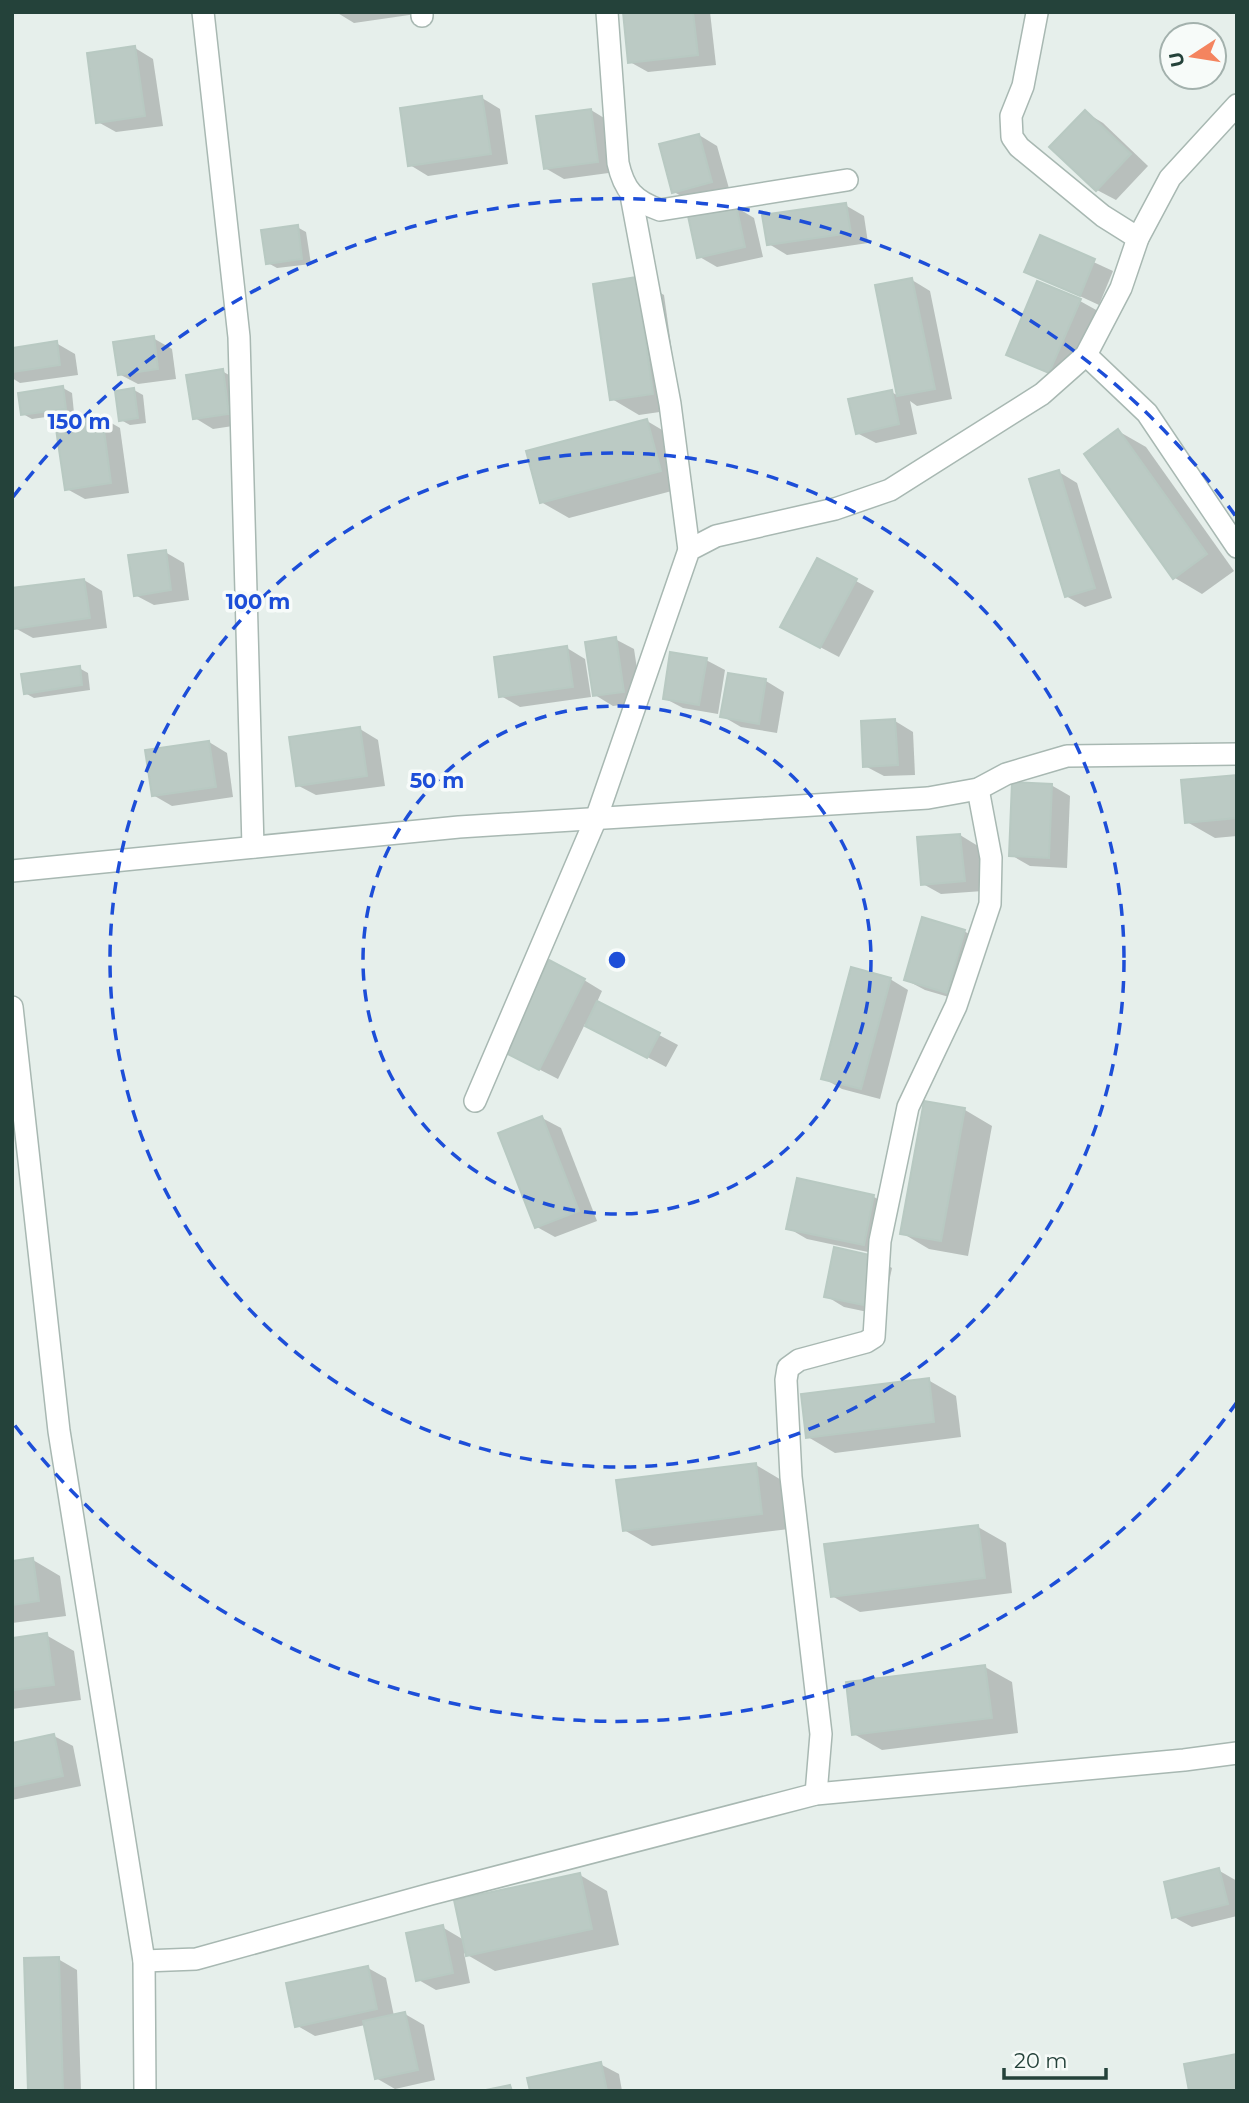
<svg xmlns="http://www.w3.org/2000/svg" width="1249" height="2103" font-family="Montserrat,sans-serif">
	<style>
		.shadow { fill: #0003 }
		.building { fill: #bbcac4; stroke: #b8c9c2; stroke-width: 2 }
		.lines { fill: none; stroke-linecap: round; stroke-linejoin: round }
		.minor-casing { stroke: #a8b8b2; stroke-width: 24 }
		.minor { stroke: #fff; stroke-width: 21 }
		.ring { fill: none; stroke: #1d4ed8; stroke-width: 3.5; stroke-dasharray: 12 9 }
		.centre { fill: #1d4ed8; stroke: #f7fbf9; stroke-width: 3.5 }
		.ring-label { font-size: 21px; text-anchor: middle; font-weight: bold; fill: #1d4ed8; stroke: #f7fbf9; stroke-width: 7; stroke-linejoin: round; paint-order: stroke }
	</style>
	<rect width="100%" height="100%" fill="#e6efeb"/>
	<!-- shadow -->
	<g class="shadow">
		<path d="M 336,12 L 430,12 L 354,23 Z"/>
		<path d="M 625,12 L 710,12 L 716,65 L 648,72 L 630,62 Z"/>
		<path d="M 135,48 L 153,59 L 163,126 L 116,132 L 98,122 Z"/>
		<path d="M 482,98 L 500,109 L 508,164 L 428,176 L 410,165 Z"/>
		<path d="M 591,110 L 609,121 L 616,172 L 564,179 L 545,168 Z"/>
		<path d="M 1085,112 L 1103,123 L 1148,166 L 1116,200 L 1097,190 Z"/>
		<path d="M 699,135 L 717,146 L 730,192 L 692,202 L 674,192 Z"/>
		<path d="M 845,205 L 864,216 L 868,243 L 787,255 L 769,244 Z"/>
		<path d="M 736,207 L 754,218 L 763,257 L 717,267 L 698,256 Z"/>
		<path d="M 297,227 L 306,232 L 311,264 L 277,268 L 268,263 Z"/>
		<path d="M 1041,238 L 1113,271 L 1099,305 L 1026,271 Z"/>
		<path d="M 636,279 L 664,295 L 680,409 L 639,415 L 612,399 Z"/>
		<path d="M 912,280 L 930,291 L 952,399 L 917,406 L 910,401 L 917,434 L 876,443 L 857,433 L 891,392 L 899,396 L 877,287 Z"/>
		<path d="M 1080,301 L 1098,311 L 1068,383 L 1008,354 Z"/>
		<path d="M 153,338 L 172,349 L 176,379 L 138,384 L 119,374 Z"/>
		<path d="M 56,343 L 75,354 L 78,375 L 20,383 L 12,378 L 12,349 Z"/>
		<path d="M 222,371 L 241,382 L 246,424 L 213,429 L 195,418 Z"/>
		<path d="M 63,388 L 72,393 L 74,413 L 32,419 L 23,414 Z"/>
		<path d="M 134,390 L 143,395 L 146,423 L 130,425 L 121,420 Z"/>
		<path d="M 101,417 L 120,428 L 129,493 L 85,499 L 67,489 Z"/>
		<path d="M 647,421 L 674,437 L 687,487 L 569,518 L 541,502 Z"/>
		<path d="M 1118,431 L 1146,447 L 1234,571 L 1202,594 L 1175,578 Z"/>
		<path d="M 1059,472 L 1077,483 L 1112,598 L 1085,607 L 1066,596 Z"/>
		<path d="M 165,552 L 184,563 L 189,600 L 154,605 L 135,595 Z"/>
		<path d="M 818,560 L 874,591 L 839,657 L 801,637 Z"/>
		<path d="M 84,580 L 102,591 L 107,628 L 33,638 L 15,628 L 12,590 Z"/>
		<path d="M 615,639 L 634,649 L 642,702 L 613,706 L 595,695 Z"/>
		<path d="M 567,648 L 585,659 L 591,697 L 520,707 L 501,696 Z"/>
		<path d="M 706,660 L 725,670 L 718,714 L 683,708 L 664,698 Z"/>
		<path d="M 79,668 L 88,673 L 90,690 L 34,698 L 25,693 Z"/>
		<path d="M 729,675 L 766,681 L 784,692 L 777,733 L 741,727 L 722,716 Z"/>
		<path d="M 895,721 L 913,732 L 915,775 L 884,776 L 865,766 Z"/>
		<path d="M 360,729 L 378,740 L 385,786 L 316,795 L 297,785 Z"/>
		<path d="M 209,742 L 227,753 L 233,797 L 172,806 L 153,795 Z"/>
		<path d="M 1237,776 L 1237,836 L 1215,838 L 1187,822 Z"/>
		<path d="M 1051,785 L 1070,796 L 1067,868 L 1030,866 L 1011,855 Z"/>
		<path d="M 960,835 L 978,846 L 983,891 L 941,894 L 923,884 Z"/>
		<path d="M 964,931 L 982,942 L 966,1002 L 925,990 L 906,980 Z"/>
		<path d="M 890,979 L 908,990 L 880,1099 L 842,1089 L 823,1078 Z"/>
		<path d="M 584,980 L 602,991 L 597,1002 L 678,1045 L 666,1067 L 585,1024 L 558,1079 L 523,1061 Z"/>
		<path d="M 926,1103 L 965,1110 L 992,1126 L 968,1256 L 929,1249 L 902,1233 Z"/>
		<path d="M 542,1118 L 561,1128 L 597,1221 L 555,1237 L 537,1227 Z"/>
		<path d="M 874,1197 L 892,1207 L 882,1255 L 807,1239 L 788,1228 Z"/>
		<path d="M 873,1257 L 892,1268 L 882,1315 L 844,1307 L 826,1296 Z"/>
		<path d="M 928,1380 L 956,1396 L 961,1437 L 835,1453 L 808,1437 Z"/>
		<path d="M 756,1465 L 783,1481 L 789,1529 L 652,1546 L 624,1530 Z"/>
		<path d="M 978,1527 L 1006,1543 L 1012,1593 L 860,1612 L 832,1596 Z"/>
		<path d="M 33,1560 L 60,1576 L 66,1616 L 12,1623 L 12,1563 Z"/>
		<path d="M 46,1635 L 74,1651 L 81,1700 L 12,1709 L 12,1640 Z"/>
		<path d="M 985,1667 L 1012,1682 L 1018,1733 L 882,1750 L 854,1734 Z"/>
		<path d="M 54,1736 L 73,1746 L 81,1786 L 12,1800 L 12,1745 Z"/>
		<path d="M 1218,1870 L 1237,1881 L 1237,1916 L 1192,1927 L 1174,1917 Z"/>
		<path d="M 580,1875 L 607,1891 L 619,1945 L 495,1971 L 464,1953 L 470,1983 L 436,1990 L 417,1979 L 442,1927 L 464,1940 Z"/>
		<path d="M 58,1959 L 77,1970 L 81,2091 L 30,2091 Z"/>
		<path d="M 368,1968 L 386,1978 L 394,2016 L 405,2014 L 424,2025 L 435,2080 L 395,2089 L 376,2078 L 365,2025 L 315,2036 L 296,2025 Z"/>
		<path d="M 600,2064 L 619,2074 L 622,2091 L 532,2091 Z"/>
	</g>
	<!-- building -->
	<g class="building">
		<path d="M 623,12 L 693,12 L 698,55 L 628,63 Z"/>
		<path d="M 135,46 L 145,116 L 96,123 L 87,53 Z"/>
		<path d="M 482,96 L 491,154 L 408,166 L 400,108 Z"/>
		<path d="M 591,109 L 598,162 L 544,169 L 536,116 Z"/>
		<path d="M 1085,110 L 1131,154 L 1096,191 L 1049,147 Z"/>
		<path d="M 699,134 L 712,182 L 672,193 L 659,144 Z"/>
		<path d="M 846,203 L 851,233 L 767,245 L 762,215 Z"/>
		<path d="M 736,205 L 745,247 L 697,258 L 688,216 Z"/>
		<path d="M 298,225 L 302,259 L 266,264 L 261,230 Z"/>
		<path d="M 1040,235 L 1095,259 L 1080,296 L 1024,272 Z"/>
		<path d="M 637,277 L 653,394 L 610,400 L 593,284 Z"/>
		<path d="M 912,278 L 935,389 L 897,396 L 875,285 Z"/>
		<path d="M 1037,281 L 1081,299 L 1049,373 L 1006,355 Z"/>
		<path d="M 154,336 L 158,369 L 118,375 L 113,342 Z"/>
		<path d="M 57,341 L 60,365 L 12,372 L 12,348 Z"/>
		<path d="M 223,369 L 229,414 L 193,419 L 186,375 Z"/>
		<path d="M 63,386 L 66,409 L 21,415 L 18,393 Z"/>
		<path d="M 134,388 L 138,418 L 119,421 L 115,391 Z"/>
		<path d="M 892,390 L 899,424 L 856,434 L 848,399 Z"/>
		<path d="M 102,415 L 111,483 L 65,490 L 55,422 Z"/>
		<path d="M 647,419 L 661,471 L 540,503 L 526,451 Z"/>
		<path d="M 1118,429 L 1207,554 L 1173,579 L 1084,454 Z"/>
		<path d="M 1059,470 L 1095,588 L 1065,597 L 1029,479 Z"/>
		<path d="M 166,550 L 171,590 L 134,596 L 128,555 Z"/>
		<path d="M 817,558 L 857,579 L 820,648 L 780,627 Z"/>
		<path d="M 84,579 L 90,618 L 13,629 L 12,588 Z"/>
		<path d="M 616,637 L 624,692 L 593,696 L 585,642 Z"/>
		<path d="M 567,646 L 573,687 L 499,697 L 494,657 Z"/>
		<path d="M 670,652 L 707,658 L 699,705 L 663,699 Z"/>
		<path d="M 80,666 L 82,685 L 24,694 L 21,674 Z"/>
		<path d="M 728,673 L 766,679 L 759,724 L 720,717 Z"/>
		<path d="M 895,719 L 898,765 L 863,767 L 861,721 Z"/>
		<path d="M 360,727 L 367,776 L 296,786 L 289,737 Z"/>
		<path d="M 209,741 L 216,787 L 152,796 L 145,750 Z"/>
		<path d="M 1237,775 L 1237,818 L 1185,823 L 1181,780 Z"/>
		<path d="M 1012,782 L 1052,784 L 1049,858 L 1009,856 Z"/>
		<path d="M 960,834 L 965,881 L 921,885 L 917,837 Z"/>
		<path d="M 922,917 L 965,930 L 947,993 L 904,980 Z"/>
		<path d="M 549,960 L 585,979 L 539,1070 L 502,1051 Z"/>
		<path d="M 851,967 L 891,978 L 861,1089 L 821,1079 Z"/>
		<path d="M 597,1001 L 660,1033 L 647,1058 L 585,1026 Z"/>
		<path d="M 924,1101 L 965,1108 L 941,1241 L 900,1234 Z"/>
		<path d="M 542,1116 L 579,1211 L 535,1228 L 498,1133 Z"/>
		<path d="M 797,1178 L 874,1195 L 864,1245 L 786,1229 Z"/>
		<path d="M 834,1247 L 874,1256 L 864,1305 L 824,1297 Z"/>
		<path d="M 929,1378 L 934,1422 L 806,1438 L 801,1394 Z"/>
		<path d="M 756,1463 L 762,1514 L 623,1531 L 616,1480 Z"/>
		<path d="M 978,1525 L 985,1578 L 831,1597 L 824,1544 Z"/>
		<path d="M 33,1558 L 39,1601 L 12,1605 L 12,1561 Z"/>
		<path d="M 47,1633 L 54,1685 L 12,1690 L 12,1638 Z"/>
		<path d="M 985,1665 L 992,1718 L 852,1735 L 846,1682 Z"/>
		<path d="M 54,1734 L 63,1776 L 12,1787 L 12,1743 Z"/>
		<path d="M 1219,1868 L 1228,1904 L 1172,1918 L 1164,1882 Z"/>
		<path d="M 580,1873 L 592,1929 L 466,1956 L 454,1900 Z"/>
		<path d="M 443,1925 L 453,1973 L 416,1981 L 406,1933 Z"/>
		<path d="M 59,1957 L 63,2091 L 28,2091 L 24,1958 Z"/>
		<path d="M 368,1966 L 377,2009 L 295,2027 L 286,1983 Z"/>
		<path d="M 405,2012 L 418,2070 L 375,2079 L 363,2021 Z"/>
		<path d="M 1237,2054 L 1237,2091 L 1189,2091 L 1184,2064 Z"/>
		<path d="M 601,2062 L 607,2091 L 530,2091 L 527,2078 Z"/>
		<path d="M 510,2085 L 512,2091 L 481,2091 Z"/>
	</g>
	<g class="lines">
		<defs>
			<g id="minor">
				<path d="M 203,12 L 239,337 L 253,847"/>
				<path d="M 422,12 L 422,16"/>
				<path d="M 607,12 L 618,163 C 624,190 634,201 660,210 L 847,180"/>
				<path d="M 1037,13 L 1023,86 L 1011,116 L 1012,137 L 1019,147 L 1103,216 L 1138,238"/>
				<path d="M 631,195 L 670,404 L 689,550"/>
				<path d="M 1086,355 L 1147,413 L 1237,547"/>
				<path d="M 12,871 L 459,827 L 928,798 L 978,789 L 1006,774 L 1067,756 L 1237,754"/>
				<path d="M 12,1007 L 59,1431 L 144,1961 L 145,2091"/>
				<path d="M 475,1101 L 597,816 L 689,550 L 716,536 L 835,509 L 890,490 L 1042,394 L 1086,355 L 1121,288 L 1138,238 L 1170,178 L 1237,105"/>
				<path d="M 816,1794 L 821,1734 L 791,1477 L 786,1380 L 788,1368 L 799,1360 L 866,1342 L 874,1337 L 880,1241 L 908,1107 L 956,1006 L 990,904 L 991,858 L 978,789"/>
				<path d="M 144,1961 L 196,1959 L 431,1894 L 816,1794 L 1184,1760 L 1237,1753"/>
			</g>
		</defs>
		<!-- minor casing -->
		<use href="#minor" class="minor-casing"/>
		<!-- minor -->
		<use href="#minor" class="minor"/>
	</g>
	<!-- distance rings -->
	<g class="ring">
		<circle cx="617" cy="960" r="254"/>
		<circle cx="617" cy="960" r="507"/>
		<path d="M1237 1402A761 761 0 0 1 13 1423M13 497A761 761 0 0 1 1237 518"/>
	</g>
	<circle cx="617" cy="960" r="10" class="centre"/>
	<g class="ring-label">
		<text x="79" y="429">150 m</text>
		<text x="258" y="609">100 m</text>
		<text x="437" y="788">50 m</text>
	</g>
	<!-- border -->
	<rect width="1249" height="2103" fill="none" stroke="#24423a" stroke-width="28"/>
	<!-- north arrow -->
	<g transform="translate(1193 56) rotate(258)"><circle r="33" fill="#f7fbf9" stroke="#a3b1ad" stroke-width="2"/>
	<path d="M0-5L12 26L0 18L-12 26Z" fill="#f4845f"/>
	<text y="-10" font-size="19" font-weight="bold" text-anchor="middle" fill="#24423a">U</text>
	</g>
	<!-- scale -->
	<path d="M1004 2068v10h102v-10" fill="none" stroke="#24423a" stroke-width="3.5"/>
	<text x="1014" y="2068" font-size="21" fill="#24423a" stroke="#f7fbf9" stroke-width="5" paint-order="stroke">20 m</text>
</svg>
